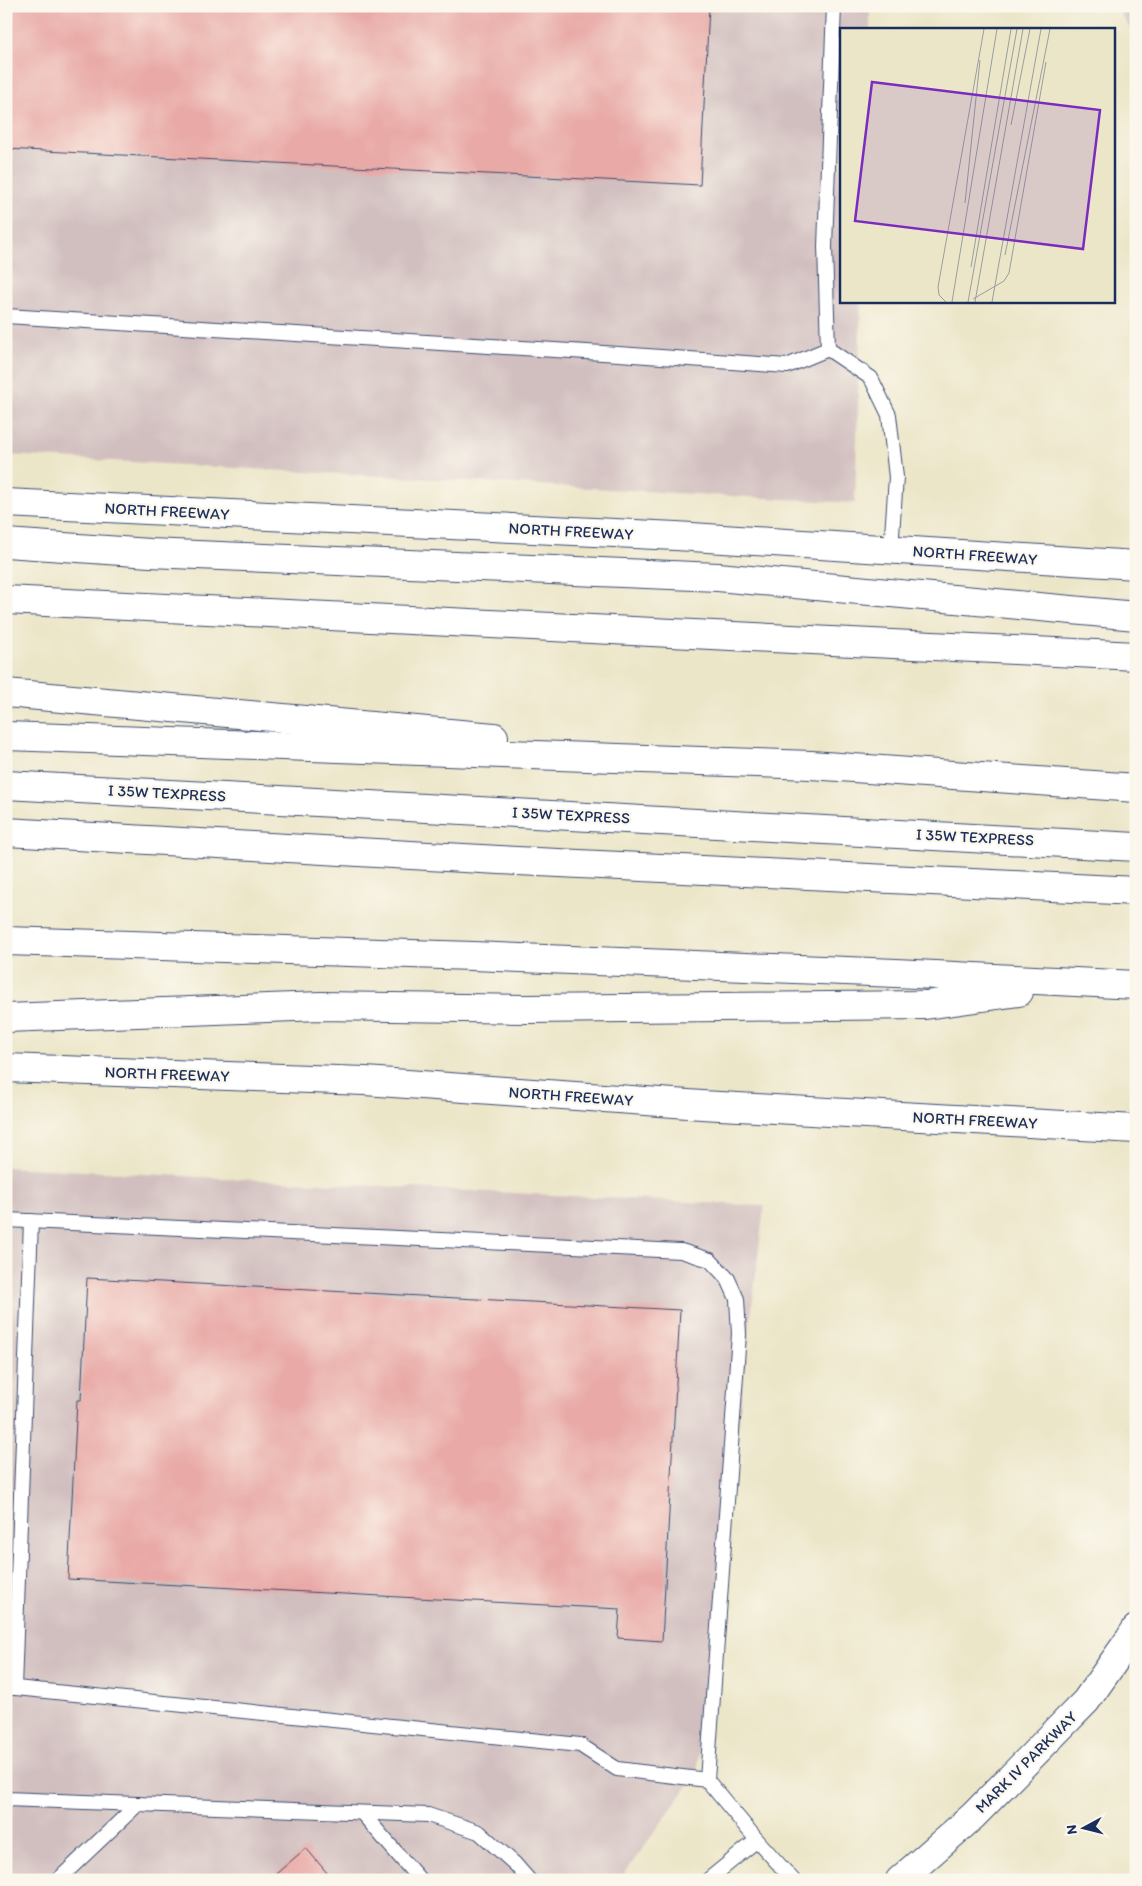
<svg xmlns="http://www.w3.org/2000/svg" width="1142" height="1886" font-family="Itim,sans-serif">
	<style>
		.industrial { fill: #d1bfbf }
		.building { fill: #e9aaa7 }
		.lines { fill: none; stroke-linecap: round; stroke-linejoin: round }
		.service-casing { stroke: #3a4a6e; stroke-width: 16 }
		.minor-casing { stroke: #3a4a6e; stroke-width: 30 }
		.secondary-casing { stroke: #3a4a6e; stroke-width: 30 }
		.motorway-casing { stroke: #3a4a6e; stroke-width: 30 }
		.service { stroke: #fff; stroke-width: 14 }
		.minor { stroke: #fff; stroke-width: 28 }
		.secondary { stroke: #fff; stroke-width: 28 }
		.motorway { stroke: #fff; stroke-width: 28 }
		.labels { text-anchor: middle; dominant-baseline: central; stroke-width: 4.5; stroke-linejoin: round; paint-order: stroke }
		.street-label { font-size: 16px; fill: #1b2f5e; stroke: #fbf7ec }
		.inset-road { fill: none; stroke: #989d9e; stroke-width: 1 }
		.view { fill: #7b2cbf; fill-opacity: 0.15; stroke: #7b2cbf; stroke-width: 2.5 }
		.inset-edge { fill: none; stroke: #1b2f5e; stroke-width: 2.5 }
	</style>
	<rect width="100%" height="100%" fill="#fbf7ec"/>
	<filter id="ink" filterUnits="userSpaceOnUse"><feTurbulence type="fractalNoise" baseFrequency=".02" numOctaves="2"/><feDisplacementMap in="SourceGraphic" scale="10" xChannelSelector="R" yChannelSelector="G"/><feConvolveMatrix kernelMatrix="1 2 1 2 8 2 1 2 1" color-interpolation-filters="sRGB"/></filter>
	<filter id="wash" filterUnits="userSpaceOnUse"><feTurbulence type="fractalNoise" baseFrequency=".0096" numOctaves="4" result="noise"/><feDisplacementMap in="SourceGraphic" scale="20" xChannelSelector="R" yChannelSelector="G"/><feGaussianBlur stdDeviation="1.12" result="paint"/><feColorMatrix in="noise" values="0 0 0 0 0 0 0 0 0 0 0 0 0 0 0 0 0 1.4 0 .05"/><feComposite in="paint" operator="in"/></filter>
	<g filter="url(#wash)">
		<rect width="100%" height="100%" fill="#ece6c9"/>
		<!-- industrial -->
		<g class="industrial">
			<path d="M 6,6 L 870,6 L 870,29 L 841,29 L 841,301 L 861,301 L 855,503 L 6,455 Z"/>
			<path d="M 1115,6 L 1136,6 L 1136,37 Z"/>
			<path d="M 6,1167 L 764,1206 L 697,1773 L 620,1880 L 6,1880 Z"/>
		</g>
		<g id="blocks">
			<!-- building -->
			<g class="building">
				<path d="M 6,6 L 709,6 L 700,185 L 6,149 Z"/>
				<path d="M 87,1278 L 680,1310 L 662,1641 L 618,1638 L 620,1609 L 68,1579 L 77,1400 L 81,1400 Z"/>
				<path d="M 306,1848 L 333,1880 L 269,1880 Z"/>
			</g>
		</g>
	</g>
	<g filter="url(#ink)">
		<use href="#blocks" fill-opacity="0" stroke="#3a4a6e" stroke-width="1"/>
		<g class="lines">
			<defs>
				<g id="service">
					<path d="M 6,316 L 619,354 L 787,366 L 828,349 L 825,246 L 834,6"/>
					<path d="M 828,349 L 871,378 L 889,415 L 896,477 L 891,550"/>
					<path d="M 6,1220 L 681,1251 L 710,1260 L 728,1279 L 737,1299 L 739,1334 L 707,1780 L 757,1840 L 708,1880"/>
					<path d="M 6,1687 L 580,1745 L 617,1769 L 707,1780"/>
					<path d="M 14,1688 L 31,1221"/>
					<path d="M 6,1799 L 428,1815 L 479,1832 L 515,1864 L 529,1880"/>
					<path d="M 362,1813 L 420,1880"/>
					<path d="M 757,1840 L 793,1880"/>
					<path d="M 58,1880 L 138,1804"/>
				</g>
				<path id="minor" d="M 900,1880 L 973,1816 L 1086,1701 L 1129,1640 L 1136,1629"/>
				<g id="secondary">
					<path d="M 6,503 L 676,536 L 1136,565"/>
					<path d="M 6,1068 L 365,1081 L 702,1105 L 1136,1129"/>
				</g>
				<g id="motorway">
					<path d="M 6,543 L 150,553 L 718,577 L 1136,616"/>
					<path d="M 6,600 L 1136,656"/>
					<path d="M 6,693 L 494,737"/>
					<path d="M 6,736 L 811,765 L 1136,788"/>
					<path d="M 6,785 L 1136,847"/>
					<path d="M 6,832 L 499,860 L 1136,891"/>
					<path d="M 6,941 L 473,956 L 896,973 L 1136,985"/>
					<path d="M 6,1018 L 321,1006 L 527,1009 L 925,1005 L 1019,992"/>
				</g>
			</defs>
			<!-- service casing -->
			<use href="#service" class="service-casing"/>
			<!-- minor casing -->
			<use href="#minor" class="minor-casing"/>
			<!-- secondary casing -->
			<use href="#secondary" class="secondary-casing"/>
			<!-- motorway casing -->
			<use href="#motorway" class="motorway-casing"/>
			<!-- service -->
			<use href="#service" class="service"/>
			<!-- minor -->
			<use href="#minor" class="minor"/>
			<!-- secondary -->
			<use href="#secondary" class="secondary"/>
			<!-- motorway -->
			<use href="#motorway" class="motorway"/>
		</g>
	</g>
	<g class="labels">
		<!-- street labels -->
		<g class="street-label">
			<text transform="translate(167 511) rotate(3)">NORTH FREEWAY</text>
			<text transform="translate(571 531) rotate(3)">NORTH FREEWAY</text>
			<text transform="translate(975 555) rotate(4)">NORTH FREEWAY</text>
			<text transform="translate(167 793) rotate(3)">I 35W TEXPRESS</text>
			<text transform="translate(571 815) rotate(3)">I 35W TEXPRESS</text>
			<text transform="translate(975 837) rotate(3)">I 35W TEXPRESS</text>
			<text transform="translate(167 1074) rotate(2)">NORTH FREEWAY</text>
			<text transform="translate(571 1096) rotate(4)">NORTH FREEWAY</text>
			<text transform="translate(975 1120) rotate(3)">NORTH FREEWAY</text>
			<text transform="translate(1026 1762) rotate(-45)">MARK IV PARKWAY</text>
		</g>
	</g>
	<!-- overview -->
	<g transform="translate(840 28)">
		<rect width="275" height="275" fill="#ece6c9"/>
		<path class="inset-road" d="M 171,97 L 190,1M 125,175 L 140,32M 165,227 L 210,1M 131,239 L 171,1M 133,271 L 164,253 L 169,245 L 206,34M 106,274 L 99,267 L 98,259 L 144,1M 112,274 L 157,1M 128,274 L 177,1M 135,274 L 183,1M 152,274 L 201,1"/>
		<path class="view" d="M 32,54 L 260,82 L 243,221 L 15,193 Z"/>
		<rect width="275" height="275" class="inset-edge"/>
	</g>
	<!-- margin -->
	<rect width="1142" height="1886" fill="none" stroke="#fbf7ec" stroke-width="25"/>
	<!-- north arrow -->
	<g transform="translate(1084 1828) rotate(263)" stroke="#fbf7ec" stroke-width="4" paint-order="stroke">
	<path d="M0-4L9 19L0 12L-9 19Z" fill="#1b2f5e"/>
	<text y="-8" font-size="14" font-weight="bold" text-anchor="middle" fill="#1b2f5e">N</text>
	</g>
</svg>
